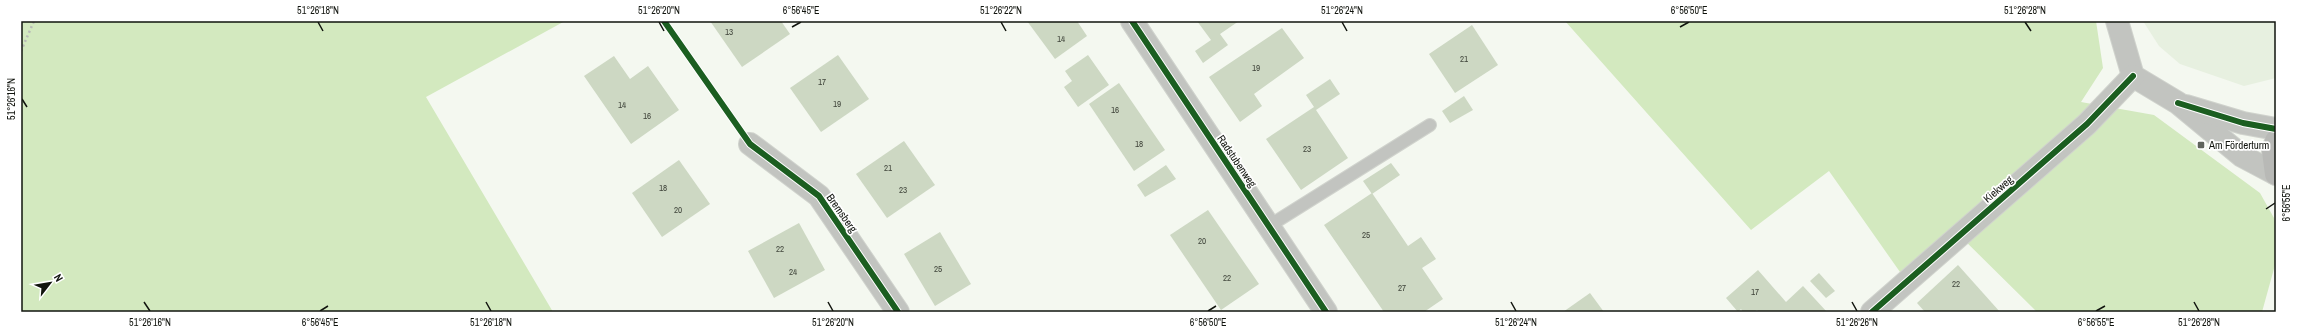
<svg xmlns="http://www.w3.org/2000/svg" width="2297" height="333" font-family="'Archivo Narrow',sans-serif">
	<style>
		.built { fill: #e7f0e0 }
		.green { fill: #d3e9bf }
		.building { fill: #cdd8c3 }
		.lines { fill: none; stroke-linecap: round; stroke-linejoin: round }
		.lane-casing { stroke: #d0d3cd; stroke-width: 14 }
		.street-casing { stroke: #d0d3cd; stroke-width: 24 }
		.secondary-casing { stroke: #d0d3cd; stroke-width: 24 }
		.path { stroke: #b8bbb7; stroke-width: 2.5; stroke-dasharray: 2 3; stroke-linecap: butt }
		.lane { stroke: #c2c4c0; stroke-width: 12 }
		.street { stroke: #c2c4c0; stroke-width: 22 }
		.secondary { stroke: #b8b9b6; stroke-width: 22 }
		.cycleway-casing { stroke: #fff; stroke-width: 8 }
		.cycleway { stroke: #1b5e20; stroke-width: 6 }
		.ticks { fill: none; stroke: #11140e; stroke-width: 1.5 }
		.poi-dot { fill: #60645d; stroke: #fff; stroke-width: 1.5 }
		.labels { text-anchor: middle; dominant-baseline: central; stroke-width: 3.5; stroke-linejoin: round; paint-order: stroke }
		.number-label { font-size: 9px; fill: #40453b }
		.poi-label { font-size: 11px; fill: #11140e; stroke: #fff; text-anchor: start }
		.street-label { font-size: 11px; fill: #11140e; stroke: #fff }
		.neatline { fill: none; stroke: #11140e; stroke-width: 1.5 }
		.ticks-label { font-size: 10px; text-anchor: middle; fill: #11140e }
	</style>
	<rect width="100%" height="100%" fill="#f4f8f0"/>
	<!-- built -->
	<path class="built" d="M 2143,21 L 2276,21 L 2276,78 L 2244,86 L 2180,64 L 2159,46 Z"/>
	<!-- green -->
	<g class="green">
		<path d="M 21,21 L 565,21 L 426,97 L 553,312 L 21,312 Z"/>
		<path d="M 1565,21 L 2096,21 L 2103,68 L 2081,102 L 2154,115 L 2260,193 L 2274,218 L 2276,226 L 2275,265 L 2262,312 L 2037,312 L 1952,228 L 1900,272 L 1829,171 L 1751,230 Z"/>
	</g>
	<!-- building -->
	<g class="building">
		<path d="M 710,21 L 781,21 L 790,34 L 742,67 Z"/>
		<path d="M 1027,21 L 1077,21 L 1087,36 L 1055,59 Z"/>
		<path d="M 1197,21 L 1239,21 L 1220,34 L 1228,45 L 1203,63 L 1195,51 L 1211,40 Z"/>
		<path d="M 1472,25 L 1498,65 L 1455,93 L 1429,54 Z"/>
		<path d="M 1282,28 L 1304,58 L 1254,94 L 1262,106 L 1240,122 L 1209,77 Z"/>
		<path d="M 838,55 L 869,99 L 821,132 L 790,88 Z"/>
		<path d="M 1088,55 L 1109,85 L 1078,107 L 1064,87 L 1072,81 L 1065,71 Z"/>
		<path d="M 614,56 L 630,79 L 648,66 L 679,110 L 631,144 L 584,76 Z"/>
		<path d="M 1330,79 L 1340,94 L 1316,110 L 1348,158 L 1301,190 L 1266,139 L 1314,107 L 1306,95 Z"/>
		<path d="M 1119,83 L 1165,150 L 1134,171 L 1089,104 Z"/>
		<path d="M 1464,96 L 1473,110 L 1450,123 L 1442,111 Z"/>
		<path d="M 904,141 L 935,185 L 887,218 L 856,174 Z"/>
		<path d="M 679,160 L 710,204 L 662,237 L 632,193 Z"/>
		<path d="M 1391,163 L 1400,175 L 1372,194 L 1363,181 Z"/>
		<path d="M 1166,165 L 1176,179 L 1145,197 L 1137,185 Z"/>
		<path d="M 1372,193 L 1408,246 L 1421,237 L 1436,259 L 1422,268 L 1443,299 L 1424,312 L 1384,312 L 1324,225 Z"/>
		<path d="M 1208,210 L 1259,284 L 1221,310 L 1170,235 Z"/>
		<path d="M 799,223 L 825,270 L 774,298 L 748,251 Z"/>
		<path d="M 940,232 L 971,284 L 935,306 L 904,254 Z"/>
		<path d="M 1958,265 L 2000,312 L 1925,312 L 1917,303 Z"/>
		<path d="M 1758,270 L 1786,302 L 1803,286 L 1827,312 L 1759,312 L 1757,310 L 1754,312 L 1743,312 L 1741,309 L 1738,312 L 1726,298 Z"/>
		<path d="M 1819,273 L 1835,291 L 1826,298 L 1810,281 Z"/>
		<path d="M 1590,293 L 1604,312 L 1563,312 Z"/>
	</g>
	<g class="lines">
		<defs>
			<path id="lane" d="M 1269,226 L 1430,125"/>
			<g id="street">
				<path d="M 1132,21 L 1326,312"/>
				<path d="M 2117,21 L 2133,76 L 2178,103 L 2242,156 L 2276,174"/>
				<path d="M 2186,106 L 2243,123 L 2276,129"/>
				<path d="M 750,144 L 819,196 L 898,312"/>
				<path d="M 1872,312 L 2087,124 L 2133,76"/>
			</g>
			<path id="secondary" d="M 2276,141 L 2273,151 L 2276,174"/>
		</defs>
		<!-- lane casing -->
		<use href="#lane" class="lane-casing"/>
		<!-- street casing -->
		<use href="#street" class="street-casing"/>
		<!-- secondary casing -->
		<use href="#secondary" class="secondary-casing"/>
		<!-- path -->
		<g class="path">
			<path d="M 664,21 L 735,123"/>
			<path d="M 21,51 L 34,21"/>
		</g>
		<!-- lane -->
		<use href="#lane" class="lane"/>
		<!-- street -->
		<use href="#street" class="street"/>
		<!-- secondary -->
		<use href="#secondary" class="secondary"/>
		<defs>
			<g id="cycleway">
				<path d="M 664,21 L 750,144 L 819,196 L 898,312"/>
				<path d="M 1132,21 L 1326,312"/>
				<path d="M 2178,103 L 2243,123 L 2276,129"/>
				<path d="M 1872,312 L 2087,124 L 2133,76"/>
			</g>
		</defs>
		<!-- cycleway casing -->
		<use href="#cycleway" class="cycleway-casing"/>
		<!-- cycleway -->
		<use href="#cycleway" class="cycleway"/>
	</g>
	<!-- ticks -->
	<path class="ticks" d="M 318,22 L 323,31M 659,22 L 664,31M 1001,22 L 1006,31M 1342,22 L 1347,31M 2025,22 L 2031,31M 792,27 L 801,22M 1680,27 L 1689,22M 22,99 L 27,107M 2266,209 L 2275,203M 144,302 L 150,311M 486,302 L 491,311M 828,302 L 833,311M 1511,302 L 1516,311M 1852,302 L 1857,311M 2194,302 L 2199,311M 320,311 L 328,306M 1208,311 L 1216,306M 2096,311 L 2105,306"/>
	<!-- markers -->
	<rect class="poi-dot" x="2197" y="141" width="8" height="8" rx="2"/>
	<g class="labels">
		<!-- number labels -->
		<g class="number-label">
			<text x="729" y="32">13</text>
			<text x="1061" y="39">14</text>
			<text x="1464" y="59">21</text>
			<text x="1256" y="68">19</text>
			<text x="822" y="82">17</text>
			<text x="837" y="104">19</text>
			<text x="622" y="105">14</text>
			<text x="1115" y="110">16</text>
			<text x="647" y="116">16</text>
			<text x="1139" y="144">18</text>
			<text x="1307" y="149">23</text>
			<text x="888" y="168">21</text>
			<text x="663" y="188">18</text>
			<text x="903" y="190">23</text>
			<text x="678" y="210">20</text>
			<text x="1366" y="235">25</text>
			<text x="1202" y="241">20</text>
			<text x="780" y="249">22</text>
			<text x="938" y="269">25</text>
			<text x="793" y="272">24</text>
			<text x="1227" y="278">22</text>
			<text x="1956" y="284">22</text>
			<text x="1402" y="288">27</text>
			<text x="1755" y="292">17</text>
		</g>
		<!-- poi labels -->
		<g class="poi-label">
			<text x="2209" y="145">Am Förderturm</text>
		</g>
		<!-- street labels -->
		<g class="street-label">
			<text transform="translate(1237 161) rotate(56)">Radstubenweg</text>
			<text transform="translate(1998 189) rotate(-41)">Kiekweg</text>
			<text transform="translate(842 213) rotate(55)">Bremsberg</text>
		</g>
	</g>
	<!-- border -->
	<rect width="2297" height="333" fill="none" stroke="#ffffff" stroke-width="44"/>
	<!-- north arrow -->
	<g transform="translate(50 283) rotate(59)" stroke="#ffffff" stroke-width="3" paint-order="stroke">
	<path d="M0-3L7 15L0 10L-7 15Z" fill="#11140e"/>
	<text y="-6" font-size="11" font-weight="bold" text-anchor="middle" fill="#11140e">N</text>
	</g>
	<rect x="22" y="22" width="2253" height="289" class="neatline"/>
	<g class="ticks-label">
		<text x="318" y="14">51°26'18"N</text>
		<text x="659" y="14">51°26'20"N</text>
		<text x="801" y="14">6°56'45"E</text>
		<text x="1001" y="14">51°26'22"N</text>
		<text x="1342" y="14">51°26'24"N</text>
		<text x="1689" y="14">6°56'50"E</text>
		<text x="2025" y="14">51°26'28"N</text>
		<text transform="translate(11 99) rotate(-90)" y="4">51°26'16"N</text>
		<text transform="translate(2286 203) rotate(-90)" y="4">6°56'55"E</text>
		<text x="150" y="326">51°26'16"N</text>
		<text x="320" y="326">6°56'45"E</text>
		<text x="491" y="326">51°26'18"N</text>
		<text x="833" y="326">51°26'20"N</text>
		<text x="1208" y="326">6°56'50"E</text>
		<text x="1516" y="326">51°26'24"N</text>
		<text x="1857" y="326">51°26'26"N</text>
		<text x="2096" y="326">6°56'55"E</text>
		<text x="2199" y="326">51°26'28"N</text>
	</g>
</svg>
